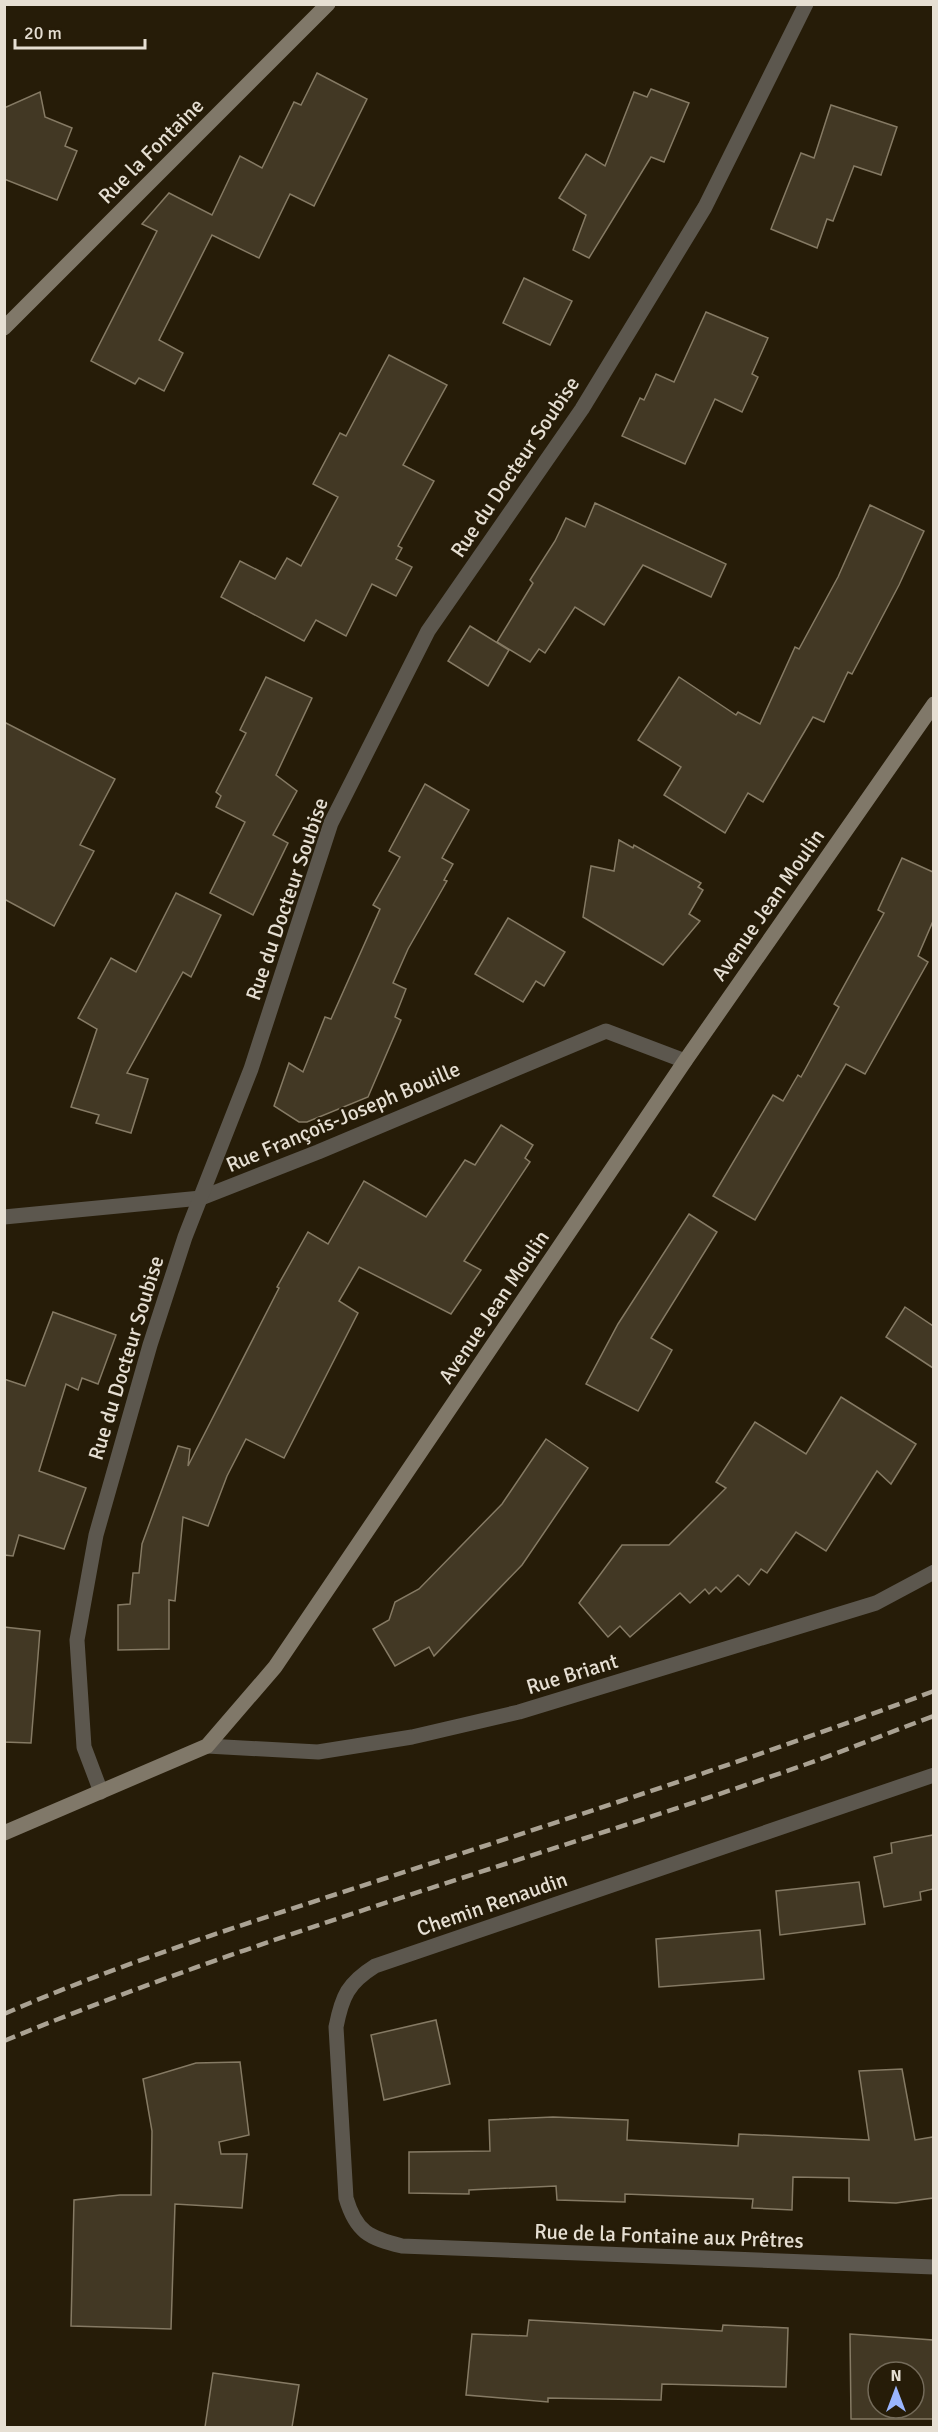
<svg xmlns="http://www.w3.org/2000/svg" width="938" height="2432" font-family="Signika,sans-serif">
	<style>
		.building { fill: #423824; stroke: #857a64; stroke-width: 1.5; fill-rule: evenodd }
		.lines { fill: none; stroke-linecap: round; stroke-linejoin: round }
		.street { stroke: #5c574e; stroke-width: 15 }
		.secondary { stroke: #807869; stroke-width: 15 }
		.rail { stroke: #aaa293; stroke-width: 4.5; stroke-dasharray: 12 6; stroke-linecap: butt }
		.labels { text-anchor: middle; dominant-baseline: central; stroke-width: 4.5; stroke-linejoin: round; paint-order: stroke }
		.street-label { font-size: 21px; fill: #e6dfd3; stroke: #261c08 }
	</style>
	<rect width="100%" height="100%" fill="#261c08"/>
	<!-- building -->
	<g class="building">
		<path d="M 317,73 L 367,99 L 314,206 L 290,194 L 259,258 L 212,235 L 159,340 L 183,353 L 164,391 L 139,378 L 135,384 L 91,361 L 157,231 L 142,224 L 169,193 L 212,215 L 240,156 L 262,168 L 294,102 L 301,105 Z"/>
		<path d="M 651,89 L 689,103 L 664,162 L 651,157 L 589,258 L 573,250 L 586,215 L 559,198 L 586,154 L 605,166 L 634,92 L 647,97 Z"/>
		<path d="M 40,92 L 45,117 L 72,128 L 65,146 L 77,151 L 57,200 L 4,179 L 4,108 Z"/>
		<path d="M 831,105 L 897,127 L 881,175 L 854,166 L 833,221 L 827,219 L 817,248 L 771,229 L 801,153 L 814,158 Z"/>
		<path d="M 524,278 L 572,301 L 550,345 L 503,323 Z"/>
		<path d="M 706,312 L 768,338 L 752,374 L 758,377 L 742,412 L 715,399 L 685,464 L 622,436 L 640,398 L 644,400 L 656,374 L 674,382 Z"/>
		<path d="M 389,355 L 447,385 L 403,465 L 434,481 L 398,546 L 402,548 L 396,559 L 412,567 L 396,596 L 372,584 L 346,636 L 316,620 L 304,641 L 221,597 L 240,561 L 275,579 L 287,558 L 301,566 L 338,497 L 313,484 L 340,433 L 346,436 Z"/>
		<path d="M 595,503 L 726,564 L 711,597 L 643,565 L 604,625 L 575,607 L 545,653 L 539,649 L 530,662 L 497,642 L 533,583 L 530,580 L 555,541 L 566,518 L 585,527 Z"/>
		<path d="M 870,505 L 924,531 L 899,585 L 852,674 L 848,672 L 824,722 L 813,717 L 763,802 L 748,793 L 725,833 L 664,795 L 681,767 L 638,740 L 679,677 L 736,715 L 738,712 L 760,724 L 795,647 L 799,649 L 838,577 Z"/>
		<path d="M 470,626 L 509,650 L 488,686 L 448,661 Z"/>
		<path d="M 266,677 L 312,698 L 276,775 L 297,791 L 273,835 L 288,843 L 253,915 L 210,893 L 245,822 L 216,807 L 221,796 L 216,792 L 246,733 L 240,730 Z"/>
		<path d="M 4,722 L 115,779 L 80,845 L 94,851 L 54,926 L 4,899 Z"/>
		<path d="M 425,784 L 469,810 L 442,858 L 453,864 L 444,880 L 447,881 L 408,949 L 393,983 L 406,989 L 395,1017 L 401,1020 L 368,1097 L 307,1122 L 299,1122 L 274,1106 L 289,1063 L 303,1072 L 325,1017 L 331,1019 L 380,909 L 373,905 L 400,857 L 389,851 Z"/>
		<path d="M 619,840 L 633,848 L 634,845 L 701,883 L 698,887 L 703,890 L 689,914 L 700,921 L 663,965 L 583,917 L 591,866 L 614,871 Z"/>
		<path d="M 902,858 L 933,872 L 933,921 L 918,956 L 928,962 L 865,1074 L 846,1064 L 755,1220 L 713,1196 L 773,1095 L 783,1101 L 798,1075 L 801,1077 L 839,1007 L 834,1004 L 884,913 L 878,910 Z"/>
		<path d="M 176,893 L 221,915 L 191,977 L 183,972 L 127,1073 L 148,1079 L 131,1133 L 96,1123 L 99,1115 L 71,1107 L 97,1029 L 78,1018 L 111,958 L 136,972 Z"/>
		<path d="M 508,918 L 565,952 L 544,986 L 536,981 L 523,1002 L 475,974 Z"/>
		<path d="M 501,1125 L 533,1145 L 525,1158 L 530,1162 L 464,1261 L 481,1270 L 451,1314 L 359,1267 L 339,1301 L 358,1313 L 284,1458 L 246,1439 L 227,1476 L 208,1526 L 183,1517 L 175,1601 L 169,1600 L 169,1649 L 118,1650 L 118,1605 L 130,1604 L 133,1573 L 139,1573 L 142,1544 L 178,1446 L 190,1449 L 188,1466 L 279,1288 L 277,1287 L 308,1232 L 328,1244 L 364,1181 L 426,1217 L 465,1160 L 475,1165 Z"/>
		<path d="M 689,1214 L 717,1232 L 651,1338 L 672,1350 L 638,1411 L 586,1384 L 618,1324 Z"/>
		<path d="M 905,1307 L 933,1326 L 933,1368 L 886,1337 Z"/>
		<path d="M 53,1312 L 116,1335 L 98,1384 L 82,1378 L 78,1390 L 66,1384 L 39,1471 L 86,1488 L 64,1549 L 19,1535 L 13,1556 L 4,1555 L 4,1379 L 25,1386 Z"/>
		<path d="M 841,1397 L 916,1444 L 891,1484 L 877,1471 L 826,1551 L 796,1532 L 767,1573 L 761,1569 L 749,1585 L 738,1575 L 721,1592 L 716,1587 L 709,1594 L 705,1589 L 690,1603 L 680,1593 L 630,1637 L 620,1626 L 608,1637 L 579,1603 L 622,1545 L 669,1545 L 726,1488 L 716,1482 L 755,1422 L 806,1454 Z"/>
		<path d="M 546,1439 L 588,1468 L 522,1565 L 434,1656 L 429,1647 L 395,1666 L 373,1629 L 389,1620 L 395,1602 L 419,1589 L 502,1504 Z"/>
		<path d="M 4,1627 L 40,1631 L 31,1743 L 4,1742 Z"/>
		<path d="M 933,1835 L 933,1889 L 920,1892 L 921,1900 L 884,1907 L 874,1857 L 892,1853 L 891,1843 Z"/>
		<path d="M 859,1882 L 865,1924 L 780,1935 L 776,1891 Z"/>
		<path d="M 760,1930 L 764,1979 L 659,1987 L 656,1939 Z"/>
		<path d="M 436,2020 L 450,2084 L 384,2100 L 371,2035 Z"/>
		<path d="M 240,2062 L 249,2135 L 219,2142 L 221,2154 L 247,2154 L 242,2208 L 175,2204 L 171,2329 L 71,2326 L 74,2200 L 120,2195 L 151,2195 L 152,2131 L 143,2079 L 196,2063 Z"/>
		<path d="M 902,2069 L 915,2140 L 933,2137 L 933,2198 L 896,2203 L 849,2201 L 849,2178 L 793,2177 L 792,2210 L 752,2208 L 753,2199 L 625,2194 L 625,2202 L 557,2200 L 556,2186 L 469,2190 L 469,2194 L 409,2193 L 409,2152 L 490,2151 L 489,2120 L 553,2117 L 628,2120 L 627,2140 L 738,2146 L 739,2134 L 869,2140 L 859,2071 Z"/>
		<path d="M 529,2320 L 722,2331 L 723,2325 L 788,2328 L 786,2387 L 662,2384 L 661,2400 L 548,2398 L 548,2402 L 466,2395 L 472,2334 L 527,2336 Z"/>
		<path d="M 850,2334 L 933,2340 L 933,2419 L 851,2419 ZM 878,2372 L 914,2372 L 914,2408 L 878,2408 Z"/>
		<path d="M 213,2373 L 299,2385 L 292,2427 L 205,2427 Z"/>
	</g>
	<g class="lines">
		<!-- street -->
		<g class="street">
			<path d="M 4,1217 L 201,1198 L 318,1152 L 606,1031 L 685,1061"/>
			<path d="M 207,1746 L 318,1752 L 412,1737 L 519,1712 L 876,1603 L 934,1572"/>
			<path d="M 934,1775 L 375,1966 C 348,1983 342,1996 336,2027 L 346,2198 C 356,2232 369,2238 402,2246 L 934,2267"/>
			<path d="M 101,1792 L 84,1747 L 77,1640 L 96,1535 L 150,1345 L 185,1237 L 251,1069 L 331,823 L 428,631 L 582,409 L 705,207 L 806,4"/>
		</g>
		<!-- secondary -->
		<g class="secondary">
			<path d="M 4,328 L 328,4"/>
			<path d="M 4,1833 L 207,1746 L 275,1667 L 685,1061 L 934,704"/>
		</g>
		<!-- rail -->
		<g class="rail">
			<path d="M 4,2014 C 128,1960 258,1920 386,1878 C 570,1818 753,1759 934,1691"/>
			<path d="M 4,2041 C 265,1933 538,1858 804,1765 C 847,1750 890,1732 934,1716"/>
		</g>
	</g>
	<g class="labels">
		<!-- street labels -->
		<g class="street-label">
			<text transform="translate(151 151) rotate(-45)">Rue la Fontaine</text>
			<text transform="translate(515 467) rotate(-56)">Rue du Docteur Soubise</text>
			<text transform="translate(287 899) rotate(-71)">Rue du Docteur Soubise</text>
			<text transform="translate(768 905) rotate(-55)">Avenue Jean Moulin</text>
			<text transform="translate(343 1117) rotate(-23)">Rue François-Joseph Bouille</text>
			<text transform="translate(494 1307) rotate(-56)">Avenue Jean Moulin</text>
			<text transform="translate(126 1358) rotate(-73)">Rue du Docteur Soubise</text>
			<text transform="translate(572 1674) rotate(-17)">Rue Briant</text>
			<text transform="translate(492 1904) rotate(-19)">Chemin Renaudin</text>
			<text transform="translate(669 2236) rotate(2)">Rue de la Fontaine aux Prêtres</text>
		</g>
	</g>
	<!-- border -->
	<rect width="938" height="2432" fill="none" stroke="#e6dfd3" stroke-width="12"/>
	<!-- north arrow -->
	<g transform="translate(896 2390)"><circle r="28" fill="#261c08" stroke="#736a59" stroke-width="1.5"/>
	<path d="M0-4.5L10 22L0 15L-10 22Z" fill="#9ab5fd"/>
	<text y="-9" font-size="16" font-weight="bold" text-anchor="middle" fill="#e6dfd3">N</text>
	</g>
	<!-- scale -->
	<path d="M15 39v9h130v-9" fill="none" stroke="#e6dfd3" stroke-width="3"/>
	<text x="24" y="39" font-size="18" fill="#e6dfd3" stroke="#261c08" stroke-width="4.5" paint-order="stroke">20 m</text>
</svg>
